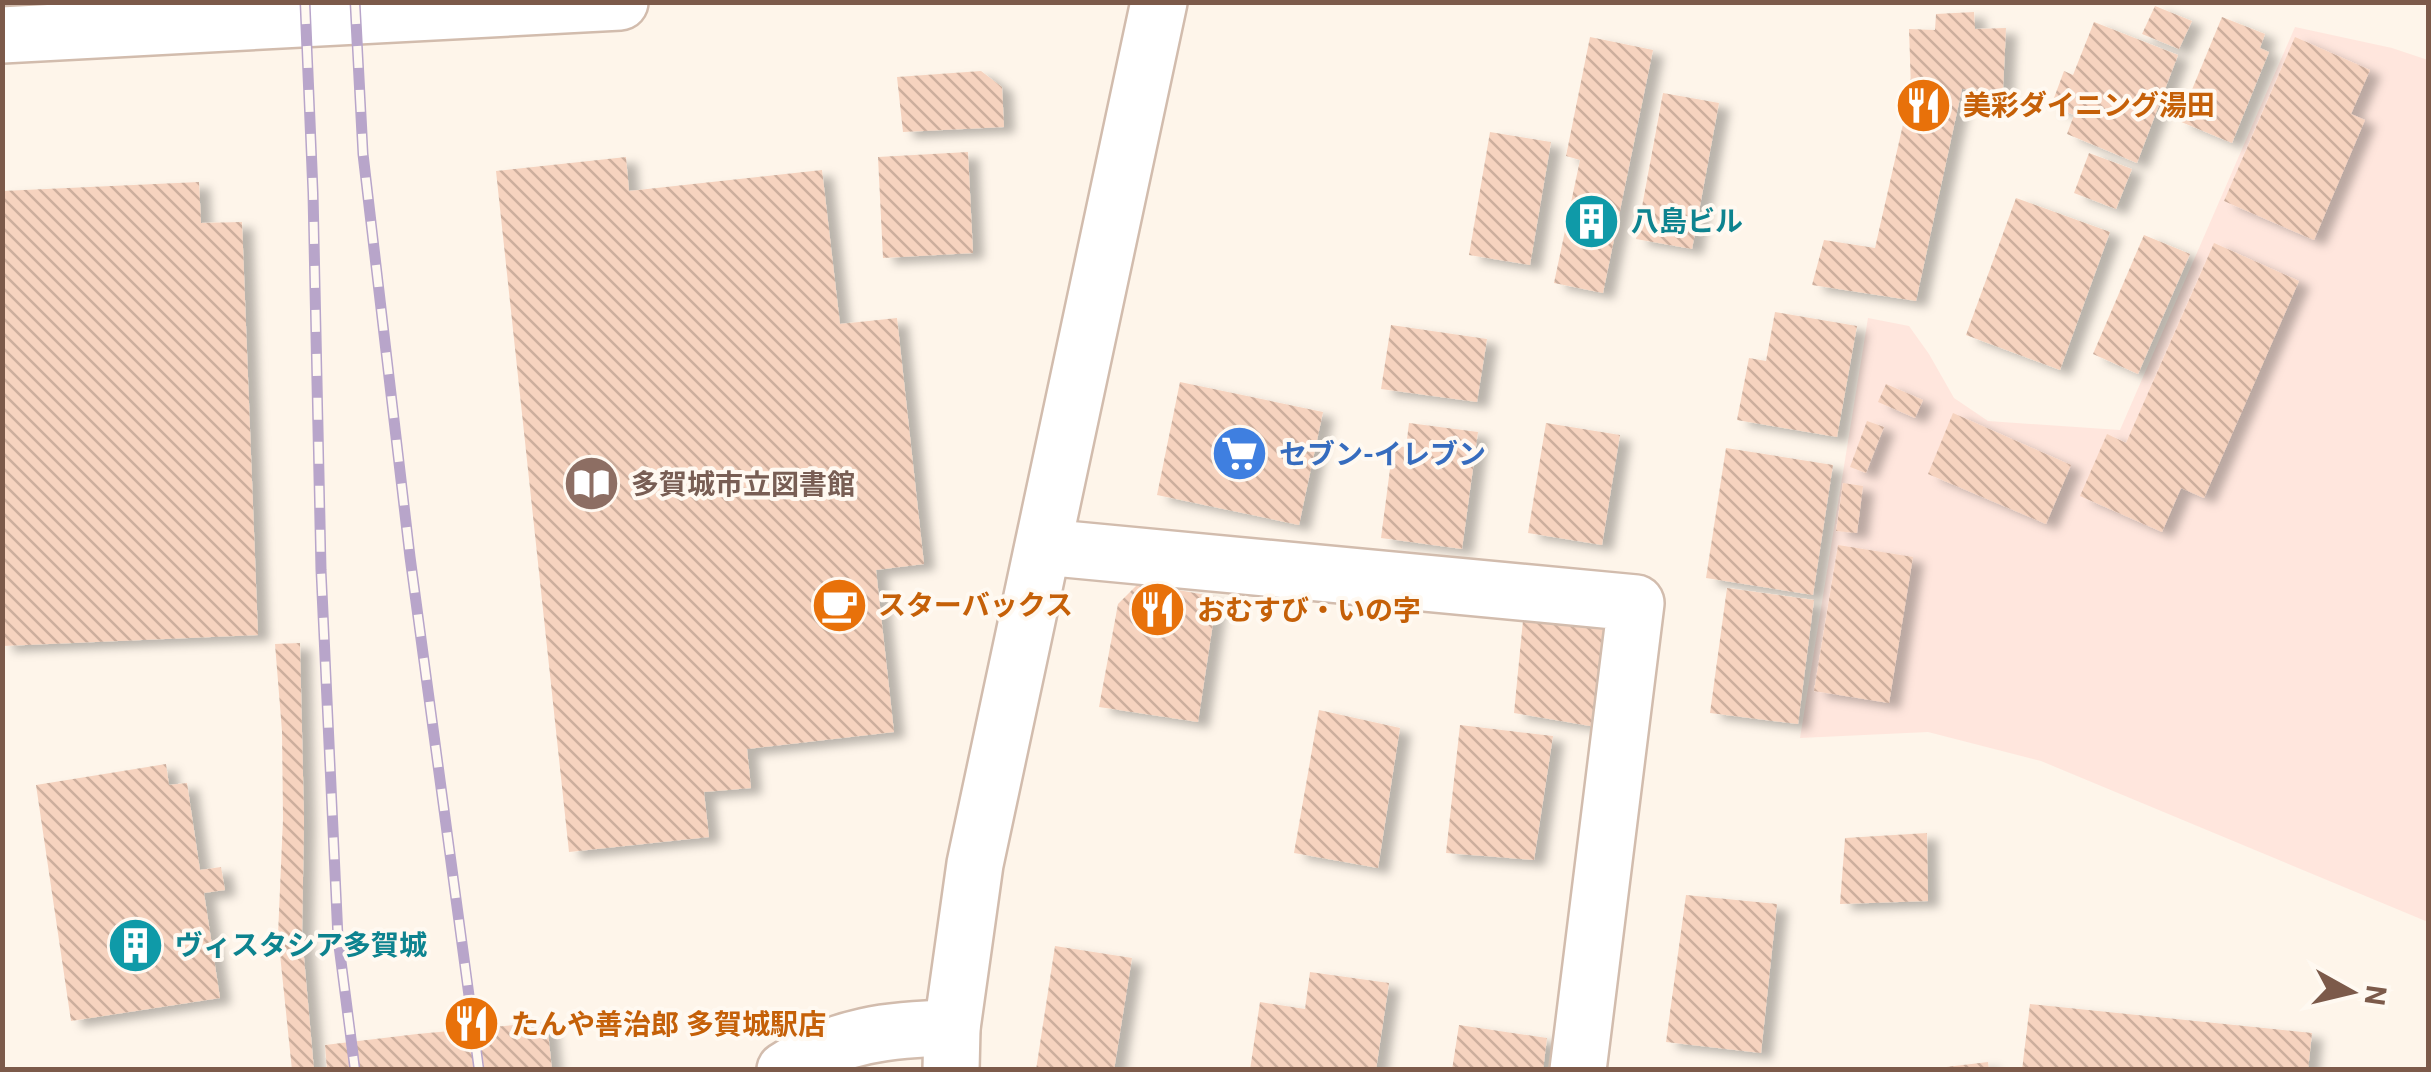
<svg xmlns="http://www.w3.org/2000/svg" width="2431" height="1072" font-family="Roboto,'Noto Sans JP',sans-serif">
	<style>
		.commercial { fill: #ffe6dd }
		.building { fill: url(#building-back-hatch); filter: url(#shadow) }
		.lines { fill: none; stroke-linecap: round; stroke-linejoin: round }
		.minor-casing { stroke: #d2bcad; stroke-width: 60 }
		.minor { stroke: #fff; stroke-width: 55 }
		.rail-casing { stroke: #b8a5ca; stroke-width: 11 }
		.rail { stroke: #fff9f1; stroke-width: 8; stroke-dasharray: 22; stroke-linecap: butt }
		.labels { text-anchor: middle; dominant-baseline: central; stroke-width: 8; stroke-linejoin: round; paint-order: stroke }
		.food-label { font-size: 28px; font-weight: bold; fill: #c56008; stroke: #fff9f1; text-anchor: start }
		.culture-label { font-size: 28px; font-weight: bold; fill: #0d838f; stroke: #fff9f1; text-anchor: start }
		.shop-label { font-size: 28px; font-weight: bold; fill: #366cbe; stroke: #fff9f1; text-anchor: start }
		.education-label { font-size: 28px; font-weight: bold; fill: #785e54; stroke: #fff9f1; text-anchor: start }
	</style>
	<defs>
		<pattern id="building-back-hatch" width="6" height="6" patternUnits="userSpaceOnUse" patternTransform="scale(2.5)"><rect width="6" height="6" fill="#f6d3bf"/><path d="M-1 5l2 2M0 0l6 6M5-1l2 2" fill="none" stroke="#ccae9d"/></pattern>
		<filter id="shadow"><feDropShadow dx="11" dy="6" stdDeviation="5" flood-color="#0004"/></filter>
	</defs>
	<rect width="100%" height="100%" fill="#fef5ea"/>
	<!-- commercial -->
	<path class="commercial" d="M 2295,27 L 2392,48 L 2428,60 L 2428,922 L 2041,761 L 1928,732 L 1800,738 L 1868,318 L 1909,326 L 1929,354 L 1954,398 L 1988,421 L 2120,430 Z"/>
	<!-- building -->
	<g class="building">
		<path d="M 2155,6 L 2192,21 L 2179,49 L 2142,34 Z"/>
		<path d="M 1974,12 L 1975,29 L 2006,28 L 2003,90 L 1962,89 L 1916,301 L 1812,285 L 1824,240 L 1875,248 L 1911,89 L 1909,29 L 1935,30 L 1936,14 Z"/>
		<path d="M 2222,17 L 2265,34 L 2260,48 L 2269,52 L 2232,143 L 2179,121 Z"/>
		<path d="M 2094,22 L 2178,55 L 2137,163 L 2067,134 L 2074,115 L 2051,106 L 2064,71 L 2073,75 Z"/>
		<path d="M 1590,37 L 1653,50 L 1603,293 L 1554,283 L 1580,160 L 1566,156 Z"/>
		<path d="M 2295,37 L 2370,70 L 2351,114 L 2365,120 L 2314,240 L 2224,201 Z"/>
		<path d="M 981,71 L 1002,87 L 1004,127 L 903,132 L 897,77 Z"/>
		<path d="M 1663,93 L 1719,103 L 1692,249 L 1636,239 Z"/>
		<path d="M 1490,132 L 1551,142 L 1530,265 L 1469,255 Z"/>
		<path d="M 968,152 L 973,253 L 883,258 L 878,157 Z"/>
		<path d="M 2089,153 L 2132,169 L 2116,209 L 2074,193 Z"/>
		<path d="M 626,157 L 629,191 L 822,170 L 840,324 L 897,318 L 924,564 L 876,570 L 894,732 L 747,749 L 751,788 L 704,792 L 709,837 L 569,852 L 496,171 Z"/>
		<path d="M 199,182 L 201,223 L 242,222 L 258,635 L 2,646 L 2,191 Z"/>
		<path d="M 2016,198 L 2110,232 L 2060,370 L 1966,335 Z"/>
		<path d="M 2144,235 L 2190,254 L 2138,374 L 2093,354 Z"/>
		<path d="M 2214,243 L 2299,281 L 2204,498 L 2181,488 L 2162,532 L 2080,496 L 2107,434 L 2126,443 Z"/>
		<path d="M 1775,312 L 1857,326 L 1837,437 L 1737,420 L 1749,358 L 1766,361 Z"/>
		<path d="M 1391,325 L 1487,339 L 1477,402 L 1381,389 Z"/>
		<path d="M 1180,382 L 1323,412 L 1299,525 L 1157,495 Z"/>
		<path d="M 1886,384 L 1923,400 L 1915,418 L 1878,402 Z"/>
		<path d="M 1953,413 L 2071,465 L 2046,524 L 1928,474 Z"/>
		<path d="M 1867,421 L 1884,427 L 1866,473 L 1850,467 Z"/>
		<path d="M 1409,423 L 1478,432 L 1462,549 L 1381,538 L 1393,446 L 1406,447 Z"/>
		<path d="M 1546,423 L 1620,435 L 1602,545 L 1528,533 Z"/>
		<path d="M 1726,448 L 1833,465 L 1813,595 L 1706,578 Z"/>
		<path d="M 1843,483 L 1863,486 L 1857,533 L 1836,531 Z"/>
		<path d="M 1838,545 L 1913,557 L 1889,703 L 1814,691 Z"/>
		<path d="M 1139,583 L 1217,597 L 1198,722 L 1099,707 L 1118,604 Z"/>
		<path d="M 1727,588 L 1814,600 L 1798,724 L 1710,713 Z"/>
		<path d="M 1524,610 L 1605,623 L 1596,727 L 1514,713 Z"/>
		<path d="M 300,643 L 304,820 L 302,935 L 314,1070 L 292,1070 L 278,935 L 283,819 L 282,731 L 275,644 Z"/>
		<path d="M 1319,710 L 1400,728 L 1378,868 L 1294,853 Z"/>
		<path d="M 1460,725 L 1553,736 L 1534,860 L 1446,853 Z"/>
		<path d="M 166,764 L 169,785 L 187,783 L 200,870 L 221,867 L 225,890 L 204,893 L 220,998 L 71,1021 L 36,785 Z"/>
		<path d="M 1927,833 L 1928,901 L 1840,904 L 1845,838 Z"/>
		<path d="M 1686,895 L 1777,904 L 1761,1053 L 1666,1042 Z"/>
		<path d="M 1055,946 L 1132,958 L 1114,1070 L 1036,1070 Z"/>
		<path d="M 1310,972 L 1389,983 L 1376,1070 L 1250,1070 L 1260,1002 L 1305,1009 Z"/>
		<path d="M 2030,1004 L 2312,1033 L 2308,1070 L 2022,1070 Z"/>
		<path d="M 547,1022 L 552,1070 L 327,1070 L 325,1045 L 417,1034 Z"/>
		<path d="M 1459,1025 L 1547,1038 L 1543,1070 L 1452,1070 Z"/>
		<path d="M 1988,1062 L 1989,1070 L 1947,1070 L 1946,1067 Z"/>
	</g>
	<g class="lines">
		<defs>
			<g id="minor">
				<path d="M 2,35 L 620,2"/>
				<path d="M 1044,547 L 1636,603 L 1578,1070"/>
				<path d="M 785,1070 C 837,1035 891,1029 952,1028"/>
				<path d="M 951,1070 L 952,1028 L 975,864 L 1159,2"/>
			</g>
		</defs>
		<!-- minor casing -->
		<use href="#minor" class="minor-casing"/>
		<!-- minor -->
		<use href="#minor" class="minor"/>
		<defs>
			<g id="rail">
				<path d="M 305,2 L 313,193 L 321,570 L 338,938 L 355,1070"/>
				<path d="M 355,2 L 363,154 L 410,557 L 479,1070"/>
			</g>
		</defs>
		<!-- rail casing -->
		<use href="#rail" class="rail-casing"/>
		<!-- rail -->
		<use href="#rail" class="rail"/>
	</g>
	<!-- icons -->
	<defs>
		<symbol id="restaurant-disc" viewBox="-11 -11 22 22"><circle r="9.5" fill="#e8710a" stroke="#fff9f1"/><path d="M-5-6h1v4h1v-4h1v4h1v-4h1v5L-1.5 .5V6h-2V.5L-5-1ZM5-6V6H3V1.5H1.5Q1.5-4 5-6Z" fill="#fff"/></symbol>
		<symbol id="building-disc" viewBox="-11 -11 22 22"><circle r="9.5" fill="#0f9aa8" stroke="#fff9f1"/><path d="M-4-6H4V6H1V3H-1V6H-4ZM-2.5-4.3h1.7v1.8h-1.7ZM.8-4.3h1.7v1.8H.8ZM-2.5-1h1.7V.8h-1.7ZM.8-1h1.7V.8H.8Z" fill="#fff"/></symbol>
		<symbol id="supermarket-disc" viewBox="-11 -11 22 22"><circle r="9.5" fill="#3f7fe0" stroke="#fff9f1"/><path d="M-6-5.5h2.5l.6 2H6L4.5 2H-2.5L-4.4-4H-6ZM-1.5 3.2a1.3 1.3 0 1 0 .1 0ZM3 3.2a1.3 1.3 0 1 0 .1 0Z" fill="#fff"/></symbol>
		<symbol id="library-disc" viewBox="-11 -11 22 22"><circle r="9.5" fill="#8d6e63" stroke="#fff9f1"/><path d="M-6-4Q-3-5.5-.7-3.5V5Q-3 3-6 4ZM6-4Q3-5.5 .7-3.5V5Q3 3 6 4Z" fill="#fff"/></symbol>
		<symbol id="cafe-disc" viewBox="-11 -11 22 22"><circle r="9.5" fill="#e8710a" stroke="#fff9f1"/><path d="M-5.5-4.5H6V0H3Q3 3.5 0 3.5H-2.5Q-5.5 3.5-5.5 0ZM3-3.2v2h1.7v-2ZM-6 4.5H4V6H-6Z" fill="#fff"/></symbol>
	</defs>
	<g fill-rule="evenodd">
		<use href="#restaurant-disc" x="1892" y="74" width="63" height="63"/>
		<use href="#building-disc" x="1560" y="190" width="63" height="63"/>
		<use href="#supermarket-disc" x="1208" y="422" width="63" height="63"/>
		<use href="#library-disc" x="560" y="452" width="63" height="63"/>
		<use href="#cafe-disc" x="808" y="574" width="63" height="63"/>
		<use href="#restaurant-disc" x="1126" y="578" width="63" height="63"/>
		<use href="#building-disc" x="104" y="914" width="63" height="63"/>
		<use href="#restaurant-disc" x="440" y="992" width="63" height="63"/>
	</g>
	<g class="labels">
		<!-- food labels -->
		<g class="food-label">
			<text x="1963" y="105">美彩ダイニング湯田</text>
			<text x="878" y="605">スターバックス</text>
			<text x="1197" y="610">おむすび・いの字</text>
			<text x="511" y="1024">たんや善治郎 多賀城駅店</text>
		</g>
		<!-- culture labels -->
		<g class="culture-label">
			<text x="1631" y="221">八島ビル</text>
			<text x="175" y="945">ヴィスタシア多賀城</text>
		</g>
		<!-- shop labels -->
		<g class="shop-label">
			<text x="1279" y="454">セブン-イレブン</text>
		</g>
		<!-- education labels -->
		<g class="education-label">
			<text x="631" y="484">多賀城市立図書館</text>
		</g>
	</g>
	<!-- border -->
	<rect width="2431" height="1072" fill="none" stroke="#7c5a4a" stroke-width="10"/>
	<!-- north arrow -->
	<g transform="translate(2351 992) rotate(98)" stroke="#fff9f1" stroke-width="8" paint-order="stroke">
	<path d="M0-8L18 38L0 25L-18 38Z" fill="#7c5a4a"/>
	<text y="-15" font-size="28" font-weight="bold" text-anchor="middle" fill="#7c5a4a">N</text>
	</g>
</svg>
